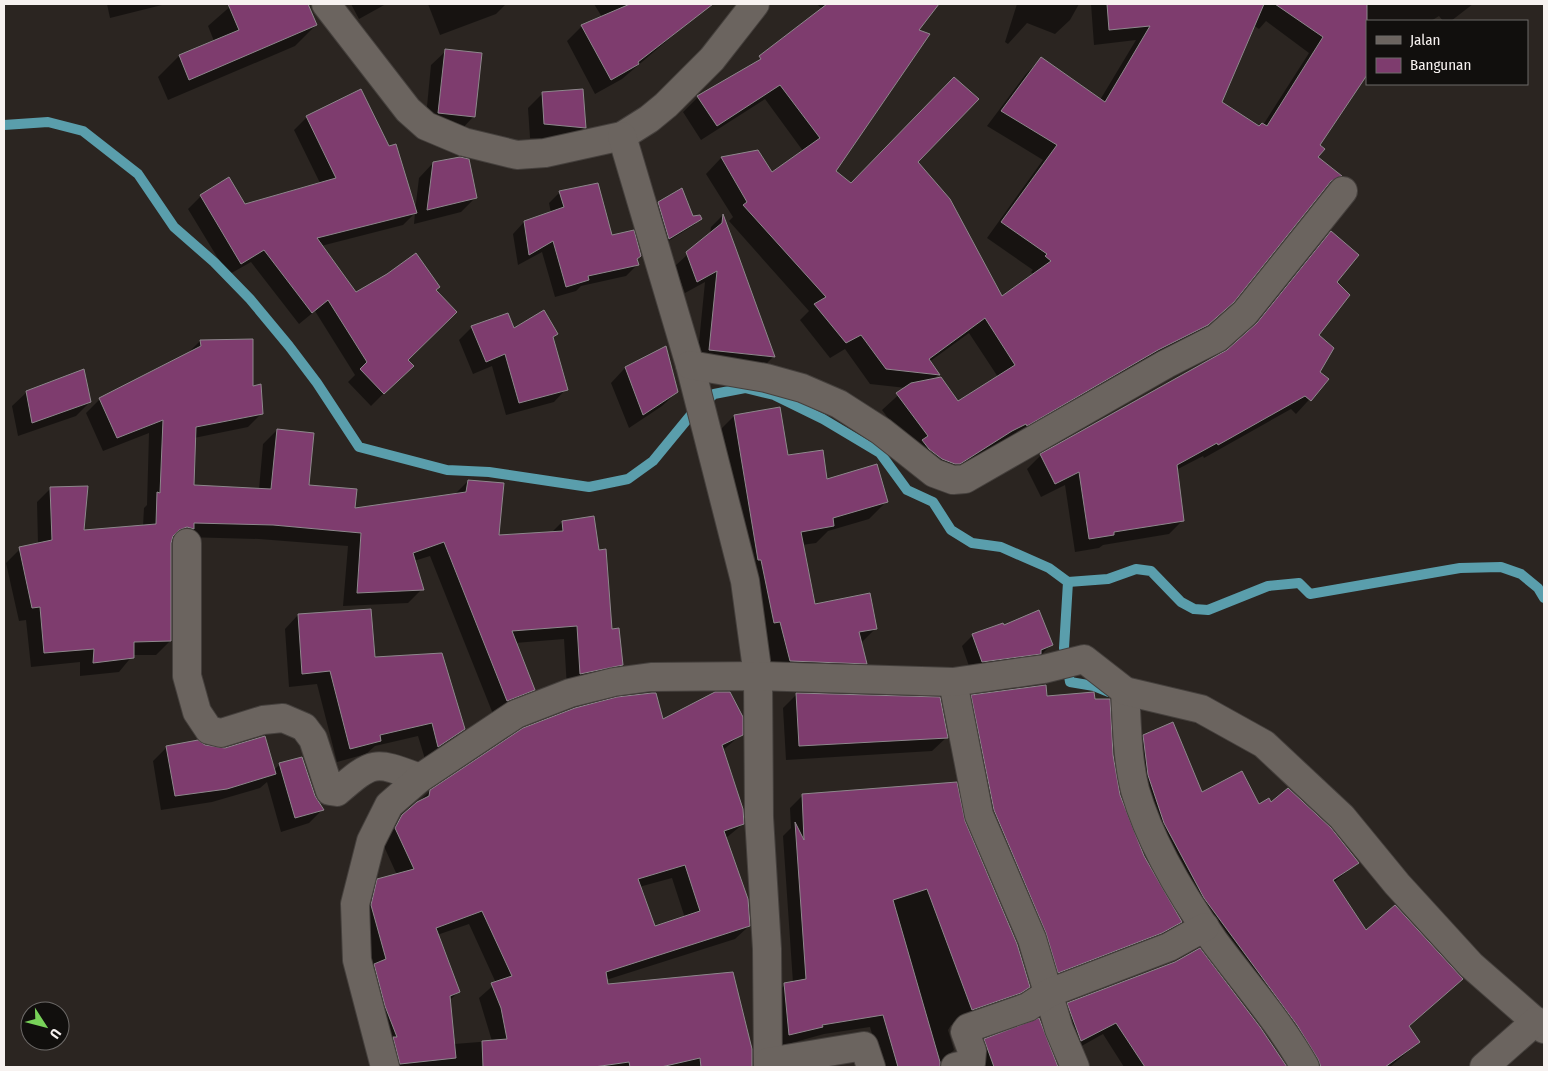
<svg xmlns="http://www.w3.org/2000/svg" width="1548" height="1071" font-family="'Fira Sans Condensed',sans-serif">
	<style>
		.shadow { fill: #0007; fill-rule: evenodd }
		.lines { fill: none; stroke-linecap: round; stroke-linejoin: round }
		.stream { stroke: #5a9eac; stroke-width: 10 }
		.building { fill: #7e3c6e; stroke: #8e878c; fill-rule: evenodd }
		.minor-casing { stroke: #45403d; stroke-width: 30 }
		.minor { stroke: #6b645f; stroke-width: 28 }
	</style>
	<rect width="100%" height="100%" fill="#2b2521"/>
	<!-- shadow -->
	<g class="shadow">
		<path d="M 107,4 L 166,4 L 110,18 Z"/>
		<path d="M 233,4 L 307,4 L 316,25 L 295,46 L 168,100 L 158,77 L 179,56 L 214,41 L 208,26 Z"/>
		<path d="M 351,4 L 386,4 L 359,19 Z"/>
		<path d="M 428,4 L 506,4 L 496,14 L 440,35 Z"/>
		<path d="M 594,4 L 691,4 L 697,15 L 622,79 L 595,94 L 567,41 L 582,26 L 602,17 Z"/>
		<path d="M 817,4 L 938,4 L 917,30 L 834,172 L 851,185 L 916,162 L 1002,298 L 1034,275 L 1031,272 L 1033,270 L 987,238 L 1043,160 L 987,126 L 1026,74 L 1041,59 L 1100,100 L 1136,40 L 1094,45 L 1091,4 L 1155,4 L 1154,18 L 1221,103 L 1259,127 L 1263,125 L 1309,53 L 1266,21 L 1259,29 L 1253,25 L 1263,4 L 1473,4 L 1451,21 L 1443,21 L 1439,16 L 1431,21 L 1367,21 L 1319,145 L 1317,158 L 1340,176 L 1325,191 L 1319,194 L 1233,301 L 1217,317 L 1191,340 L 995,446 L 944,479 L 913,451 L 882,410 L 906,388 L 870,384 L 845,349 L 830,358 L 800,320 L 809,311 L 729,221 L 733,217 L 706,174 L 721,158 L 757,151 L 771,173 L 803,151 L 765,99 L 701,140 L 683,112 L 698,97 L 750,67 L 822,9 ZM 969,333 L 998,377 L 958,402 L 933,380 L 938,375 L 929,362 Z"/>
		<path d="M 1017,4 L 1079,4 L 1070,20 L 1055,34 L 1027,23 L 1008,44 L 1005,42 Z"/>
		<path d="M 446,51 L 474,116 L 460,131 L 425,127 L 431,65 Z"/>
		<path d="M 542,94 L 585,127 L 570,142 L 530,138 L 528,108 Z"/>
		<path d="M 307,117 L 415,211 L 419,178 L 433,163 L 476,197 L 461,212 L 414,224 L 415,213 L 403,225 L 321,246 L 355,294 L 435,291 L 399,378 L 371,406 L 348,382 L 355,375 L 315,311 L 299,324 L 251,262 L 228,275 L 188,209 L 201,196 L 228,179 L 244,205 L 320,183 L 294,130 Z"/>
		<path d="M 560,192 L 636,260 L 637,265 L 626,276 L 581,286 L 576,291 L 555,297 L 542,252 L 518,265 L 513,234 L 524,222 L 551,213 L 549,203 Z"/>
		<path d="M 659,203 L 693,218 L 701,218 L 694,225 L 662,245 L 652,210 Z"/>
		<path d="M 722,216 L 773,357 L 761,369 L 697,362 L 705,282 L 685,293 L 675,266 L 710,234 L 711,227 Z"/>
		<path d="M 1331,233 L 1336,282 L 1317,335 L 1319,372 L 1328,379 L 1296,414 L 1291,409 L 1204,458 L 1203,456 L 1176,470 L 1183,520 L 1169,534 L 1103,545 L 1099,548 L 1075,552 L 1065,485 L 1041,497 L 1027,469 L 1041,455 L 1228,351 L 1248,333 L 1317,247 Z"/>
		<path d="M 472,327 L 557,334 L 552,338 L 566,389 L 554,402 L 506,415 L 492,366 L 473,374 L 459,340 Z"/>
		<path d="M 252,340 L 252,387 L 262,413 L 248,427 L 194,438 L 193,486 L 259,489 L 263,444 L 277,430 L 308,486 L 354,509 L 454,495 L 468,481 L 497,537 L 551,533 L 562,522 L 611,630 L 621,665 L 607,679 L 567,688 L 564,639 L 515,643 L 533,690 L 519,704 L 493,714 L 430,556 L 414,561 L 422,589 L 408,603 L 343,606 L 348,546 L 259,539 L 184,537 L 178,542 L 170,541 L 170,641 L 156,655 L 133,655 L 119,672 L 80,676 L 80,662 L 31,667 L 26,620 L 19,621 L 6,563 L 20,549 L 38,544 L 37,502 L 51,488 L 82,531 L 143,526 L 144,508 L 147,505 L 149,433 L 103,451 L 86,413 L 100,399 L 186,355 L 200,341 Z"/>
		<path d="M 625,368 L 677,392 L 662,406 L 629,428 L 611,383 Z"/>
		<path d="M 27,392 L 90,402 L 76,416 L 18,436 L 12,406 Z"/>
		<path d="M 734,416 L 787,456 L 826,480 L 886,502 L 869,519 L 828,531 L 816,543 L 802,545 L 814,605 L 875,629 L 860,644 L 865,663 L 848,680 L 773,678 L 717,433 Z"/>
		<path d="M 298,615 L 374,658 L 463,729 L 450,743 L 425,759 L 418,736 L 375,746 L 366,754 L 337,762 L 317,684 L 289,687 L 285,629 Z"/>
		<path d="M 973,635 L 1051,645 L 1040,656 L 971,672 L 962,646 Z"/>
		<path d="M 797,694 L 947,737 L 932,751 L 786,760 L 783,708 Z"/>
		<path d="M 972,696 L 1112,755 L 1119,795 L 1143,856 L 1181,922 L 1170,932 L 1048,982 L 984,821 L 962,707 Z"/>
		<path d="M 663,720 L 742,734 L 723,750 L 743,824 L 726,838 L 749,926 L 735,939 L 606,980 L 607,985 L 751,1049 L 751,1067 L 384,1067 L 358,919 L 365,894 L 378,880 L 397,875 L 382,842 L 389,830 L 430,791 ZM 672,878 L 685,918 L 654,928 L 639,887 ZM 469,924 L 496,983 L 479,998 L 492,1041 L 454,1044 L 449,1001 L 458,992 L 437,935 Z"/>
		<path d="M 1144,736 L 1202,794 L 1259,806 L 1271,804 L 1358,862 L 1333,883 L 1365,932 L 1449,991 L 1408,1027 L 1419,1042 L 1391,1066 L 1392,1067 L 1303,1067 L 1192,910 L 1131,748 Z"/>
		<path d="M 205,746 L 225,749 L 274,770 L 280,764 L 314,796 L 323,809 L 309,823 L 281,832 L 267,782 L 260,788 L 212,802 L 161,810 L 153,761 L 167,747 Z"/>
		<path d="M 803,795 L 963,821 L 1029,987 L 1007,1005 L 951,1025 L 948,1030 L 954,1050 L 939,1064 L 939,1067 L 882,1067 L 870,1027 L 824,1034 L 777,1047 L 772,997 L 785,985 L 793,983 L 783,836 L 791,828 L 790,808 Z"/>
		<path d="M 1068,1004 L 1259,1028 L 1285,1067 L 1124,1067 L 1103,1034 L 1069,1053 L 1056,1016 Z"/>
		<path d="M 1039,1020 L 1057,1067 L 975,1067 L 972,1053 L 985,1040 Z"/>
	</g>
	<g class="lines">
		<!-- stream -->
		<g class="stream">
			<path d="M 4,125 L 48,122 L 83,131 L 138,174 L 174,227 L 214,262 L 250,299 L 289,346 L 317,383 L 359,447 L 447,470 L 489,472 L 589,487 L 628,479 L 653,461 L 690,416 L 714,394 L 745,388 L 774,395 L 823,419 L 880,453 L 907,490 L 933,502 L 951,530 L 972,543 L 1001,547 L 1049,568 L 1068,582 L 1064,648 L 1070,682 L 1094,686 L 1109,692"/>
			<path d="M 1068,582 L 1108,579 L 1136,569 L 1151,571 L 1181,602 L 1194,609 L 1208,610 L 1268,586 L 1299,583 L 1310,594 L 1460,568 L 1501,567 L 1521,574 L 1538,588 L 1544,598"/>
		</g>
	</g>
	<!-- building -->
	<g class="building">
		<path d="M 228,4 L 308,4 L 317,25 L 189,80 L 179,55 L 239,30 Z"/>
		<path d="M 630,4 L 713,4 L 638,62 L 639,64 L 611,80 L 581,25 Z"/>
		<path d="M 827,4 L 939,4 L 919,30 L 930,34 L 836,171 L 851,183 L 954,77 L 979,99 L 918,162 L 950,199 L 1002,296 L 1051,261 L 1045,256 L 1047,254 L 1001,222 L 1057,145 L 1001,111 L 1041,57 L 1105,102 L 1150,26 L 1109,30 L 1107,4 L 1264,4 L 1222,102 L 1259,126 L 1262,123 L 1267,126 L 1323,37 L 1275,4 L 1367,4 L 1367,75 L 1320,145 L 1325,149 L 1318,157 L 1342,176 L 1331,181 L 1234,302 L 1208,325 L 1158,350 L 1027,426 L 1026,424 L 1012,431 L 960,464 L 955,464 L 942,459 L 929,449 L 922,440 L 928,436 L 896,393 L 911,383 L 941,377 L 958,401 L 1015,365 L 985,318 L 929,359 L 940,375 L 886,369 L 861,335 L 846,343 L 814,304 L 826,297 L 743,205 L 747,202 L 721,157 L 758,150 L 772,172 L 820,138 L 780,85 L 717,126 L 697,96 L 761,59 L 759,56 Z"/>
		<path d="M 445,49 L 482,53 L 475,117 L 438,113 Z"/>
		<path d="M 361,89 L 389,146 L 396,144 L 417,213 L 317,238 L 356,292 L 387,274 L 416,253 L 440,287 L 436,290 L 457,312 L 408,360 L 414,366 L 384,394 L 360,369 L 367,362 L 328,300 L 312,313 L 264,250 L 241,264 L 200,195 L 229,177 L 245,204 L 336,178 L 306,116 Z"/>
		<path d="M 583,89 L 586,128 L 544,124 L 542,92 Z"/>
		<path d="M 460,157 L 469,159 L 477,198 L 427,210 L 433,162 Z"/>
		<path d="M 598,183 L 612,235 L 634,230 L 641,256 L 637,259 L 639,265 L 588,276 L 589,280 L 566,287 L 553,241 L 529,255 L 524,221 L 564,207 L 559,191 Z"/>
		<path d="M 682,188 L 693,216 L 700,215 L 702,219 L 669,239 L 658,202 Z"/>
		<path d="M 723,214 L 736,249 L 775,357 L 709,350 L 717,271 L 697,282 L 686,252 L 722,223 Z"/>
		<path d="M 1331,231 L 1359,255 L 1337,282 L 1350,295 L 1319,335 L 1334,348 L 1320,372 L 1329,379 L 1311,401 L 1305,396 L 1218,445 L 1217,443 L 1177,465 L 1184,521 L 1114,532 L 1114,535 L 1089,539 L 1079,472 L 1055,484 L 1040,454 L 1227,350 L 1257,323 Z"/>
		<path d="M 544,310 L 558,334 L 553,337 L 568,390 L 519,403 L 505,354 L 486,362 L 471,326 L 508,313 L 514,328 Z"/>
		<path d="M 253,339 L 253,386 L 261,384 L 263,414 L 196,427 L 194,485 L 271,489 L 277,429 L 314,433 L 309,485 L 357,489 L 355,508 L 466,492 L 468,480 L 504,483 L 499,535 L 563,531 L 562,521 L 594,516 L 599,550 L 606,549 L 612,629 L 619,628 L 623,665 L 580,674 L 577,626 L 512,631 L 535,690 L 507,701 L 444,542 L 413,553 L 424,590 L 357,593 L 361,533 L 273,525 L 194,523 L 194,529 L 187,527 L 179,530 L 173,536 L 171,543 L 171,641 L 134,642 L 134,658 L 93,663 L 94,649 L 44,653 L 40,607 L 32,608 L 19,547 L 52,540 L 50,487 L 88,486 L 84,530 L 156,524 L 157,492 L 160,493 L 163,420 L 117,438 L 99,398 L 201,346 L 200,340 Z"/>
		<path d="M 666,346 L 678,392 L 643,415 L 625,367 Z"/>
		<path d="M 84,369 L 91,402 L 32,423 L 26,391 Z"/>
		<path d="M 780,407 L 788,455 L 823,450 L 827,479 L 877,464 L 888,502 L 833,518 L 834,526 L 801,532 L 815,604 L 870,593 L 877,629 L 859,632 L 867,664 L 790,661 L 780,622 L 774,623 L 761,560 L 758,560 L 734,415 Z"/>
		<path d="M 371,609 L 375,657 L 442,653 L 465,729 L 438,747 L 432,723 L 380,735 L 381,741 L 350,749 L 330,671 L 302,674 L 298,614 Z"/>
		<path d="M 1039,610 L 1053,645 L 1041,650 L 1041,654 L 982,662 L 972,634 L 1003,623 L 1004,625 Z"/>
		<path d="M 1046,685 L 1047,696 L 1094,692 L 1095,699 L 1110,699 L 1113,755 L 1120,795 L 1144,856 L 1182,922 L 1162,933 L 1058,973 L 1046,933 L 994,810 L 971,695 Z"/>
		<path d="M 715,692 L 730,692 L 743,717 L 743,735 L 722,745 L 743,809 L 744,824 L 724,831 L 748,899 L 750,926 L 606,972 L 608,984 L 733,972 L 752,1049 L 752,1067 L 701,1067 L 700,1058 L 661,1067 L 630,1067 L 629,1062 L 594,1067 L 483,1067 L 482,1041 L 507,1039 L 501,1008 L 491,983 L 512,976 L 482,911 L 436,928 L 460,992 L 450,996 L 456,1058 L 400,1064 L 393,1037 L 397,1037 L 385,1006 L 374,964 L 386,959 L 371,905 L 377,879 L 414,869 L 395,828 L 402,815 L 417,802 L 429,796 L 430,790 L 523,728 L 575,708 L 617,697 L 652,693 L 656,693 L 663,719 ZM 685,865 L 700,911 L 655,926 L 638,879 Z"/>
		<path d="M 796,693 L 940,697 L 948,738 L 799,746 Z"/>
		<path d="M 1173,722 L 1202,792 L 1242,771 L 1259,804 L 1269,798 L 1271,802 L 1288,788 L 1331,828 L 1359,863 L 1333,880 L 1366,930 L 1395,905 L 1463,979 L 1409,1026 L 1420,1042 L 1385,1067 L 1321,1067 L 1318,1059 L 1297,1025 L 1204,898 L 1164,823 L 1148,775 L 1143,735 Z"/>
		<path d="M 265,736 L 276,774 L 227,789 L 175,796 L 166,746 L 198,740 L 205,745 L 225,748 Z"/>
		<path d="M 302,757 L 315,796 L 324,810 L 295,818 L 279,763 Z"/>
		<path d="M 957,782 L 965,821 L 1017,944 L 1030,987 L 1021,993 L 972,1010 L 927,889 L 893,900 L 940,1062 L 940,1067 L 898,1067 L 883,1015 L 822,1025 L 823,1027 L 789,1035 L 784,983 L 806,979 L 795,822 L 804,840 L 802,794 Z"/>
		<path d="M 1200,948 L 1260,1027 L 1287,1067 L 1145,1067 L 1116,1023 L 1081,1041 L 1067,1003 L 1175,962 Z"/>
		<path d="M 1039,1018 L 1058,1067 L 994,1067 L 984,1039 Z"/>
	</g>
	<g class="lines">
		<defs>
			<g id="minor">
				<path d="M 326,4 L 408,110 L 426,126 L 464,142 L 517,155 L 545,153 L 622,136 L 649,119 L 666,105 L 712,59 L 755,4"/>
				<path d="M 622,136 L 690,365 L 745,581 L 758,676 L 759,817 L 767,949 L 768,1067"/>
				<path d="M 690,365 L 766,378 L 802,388 L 839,404 L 881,431 L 934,473 L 953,480 L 965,479 L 1166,364 L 1217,338 L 1245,313 L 1343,191"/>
				<path d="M 187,543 L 187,676 L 197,712 L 209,730 L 221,733 L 263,720 L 283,718 L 304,727 L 313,739 L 330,791 L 337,792 C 374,760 374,761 420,778"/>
				<path d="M 953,682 L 979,815 L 1032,939 L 1059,1029 L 1075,1067"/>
				<path d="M 1125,691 C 1127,723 1127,758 1135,790 C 1150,842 1183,897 1214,941 C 1245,983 1279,1021 1305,1067"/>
				<path d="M 768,1062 L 864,1046 L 871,1067"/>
				<path d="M 385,1067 L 357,960 L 355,904 L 371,841 L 389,805 L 420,778 L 516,714 L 570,693 L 614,682 L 651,677 L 758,676 L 953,682 L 1044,669 L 1084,659 L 1125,691 L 1201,709 L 1264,744 L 1342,817 L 1397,884 L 1471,965 L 1544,1029"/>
				<path d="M 955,1067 L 971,1063 L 972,1051 L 965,1032 L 968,1028 L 1028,1007 L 1049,993 L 1169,947 L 1205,927"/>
				<path d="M 1484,1067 L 1536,1021"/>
			</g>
		</defs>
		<!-- minor casing -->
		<use href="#minor" class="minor-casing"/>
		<!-- minor -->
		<use href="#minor" class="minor"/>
	</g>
	<!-- border -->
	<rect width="1548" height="1071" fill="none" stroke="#f7f2f0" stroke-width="10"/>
	<!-- legend -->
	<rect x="1366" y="20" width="162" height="65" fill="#110f0d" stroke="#6d6a68"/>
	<rect x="1376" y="36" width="25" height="8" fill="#6b645f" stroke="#6d6a68"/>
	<text x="1410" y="45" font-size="15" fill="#f7f2f0">Jalan</text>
	<rect x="1376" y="58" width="25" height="15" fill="#7e3c6e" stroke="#6d6a68"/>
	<text x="1410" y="70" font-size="15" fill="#f7f2f0">Bangunan</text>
	<!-- north arrow -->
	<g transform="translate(45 1026) rotate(126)"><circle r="24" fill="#110f0d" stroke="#6d6a68"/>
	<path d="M0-4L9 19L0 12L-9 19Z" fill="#78d259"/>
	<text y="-8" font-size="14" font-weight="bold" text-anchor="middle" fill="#f7f2f0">U</text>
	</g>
</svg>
